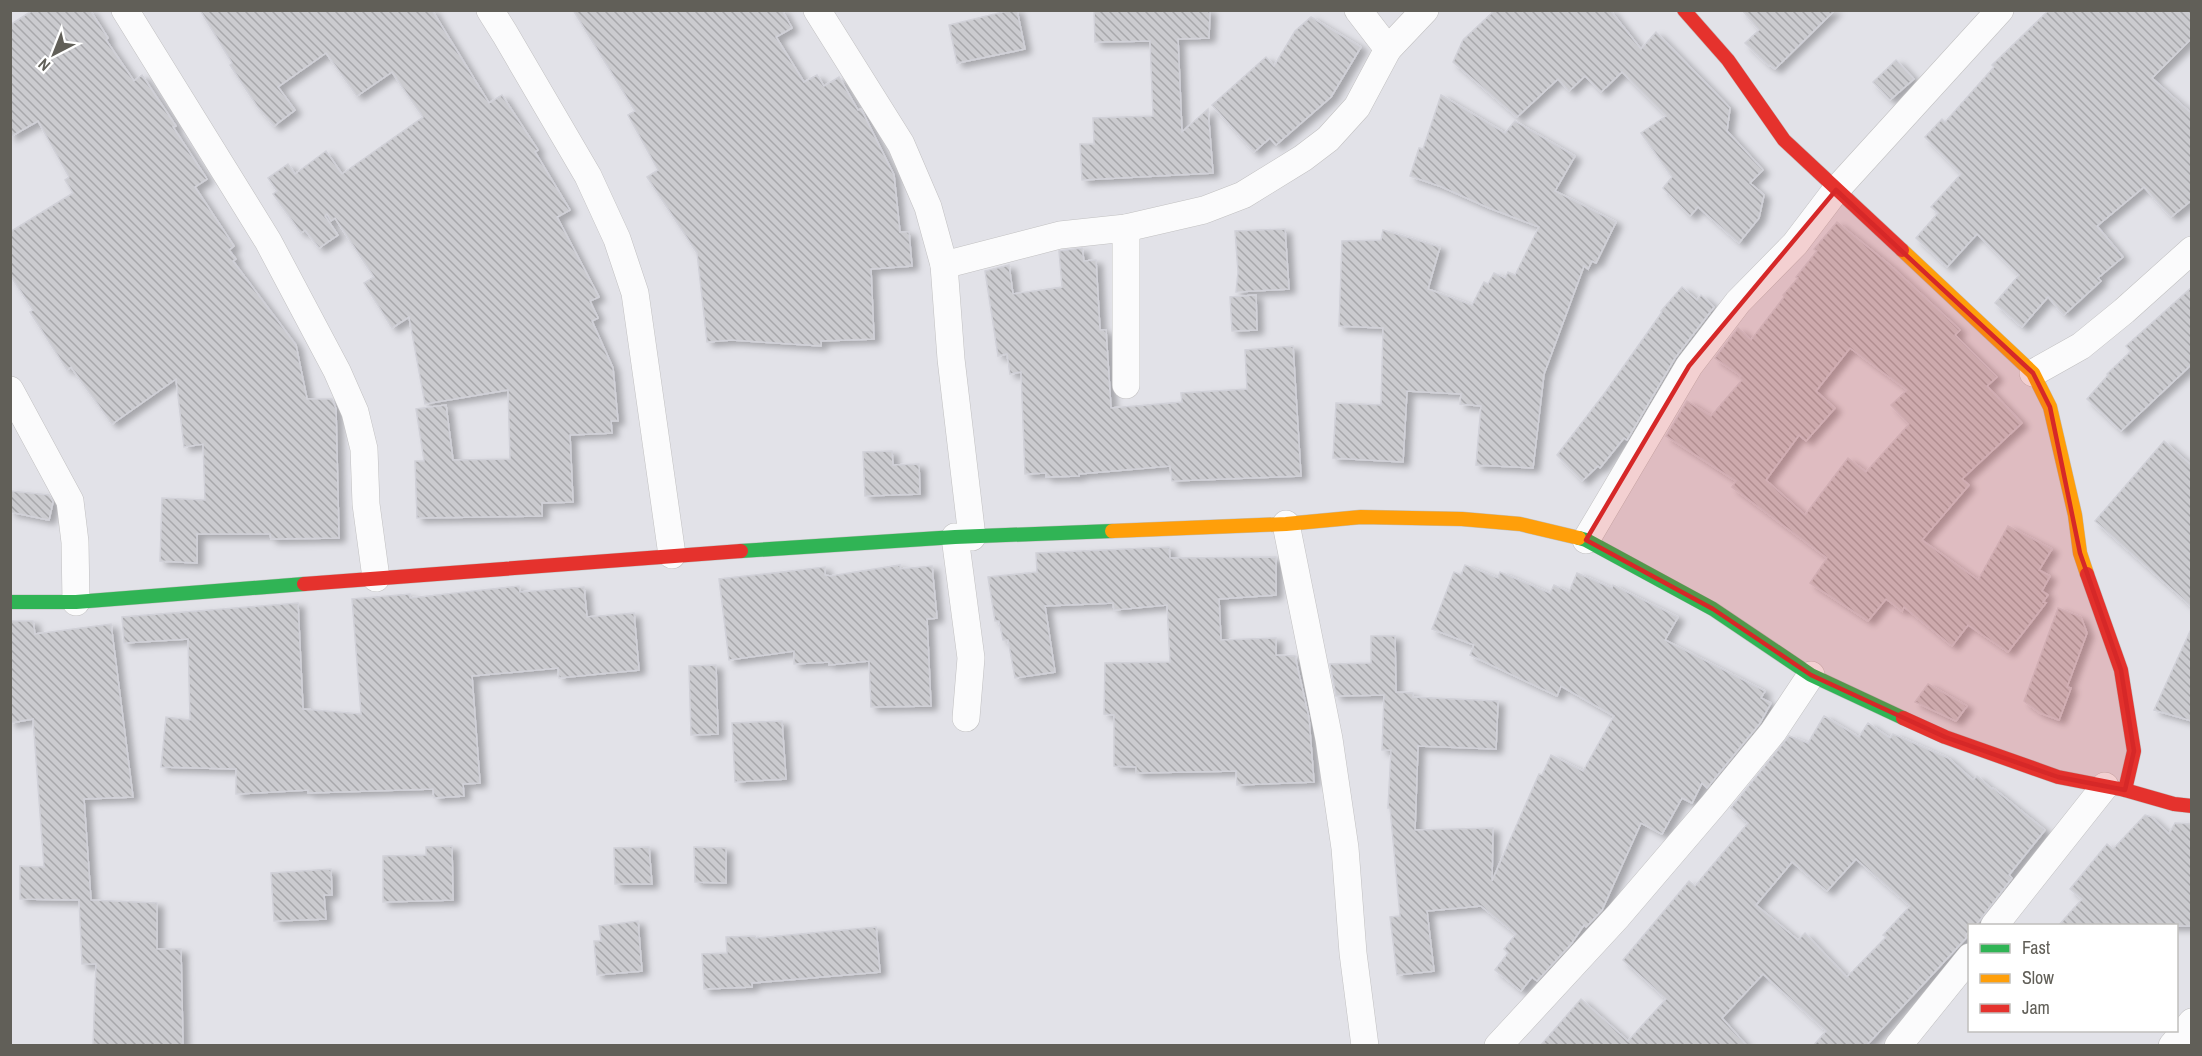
<svg xmlns="http://www.w3.org/2000/svg" width="2202" height="1056" font-family="'Archivo Narrow',sans-serif">
	<style>
		.building { fill: url(#building-back-hatch); stroke: #d1d1d8; stroke-width: 1.5; fill-rule: evenodd; filter: url(#shadow) }
		.lines { fill: none; stroke-linecap: round; stroke-linejoin: round }
		.street-casing { stroke: #c1c0c1; stroke-width: 28 }
		.fast-casing { stroke: #c0c0bf; stroke-width: 15 }
		.slow-casing { stroke: #c0c0bf; stroke-width: 15 }
		.jam-casing { stroke: #c0c0bf; stroke-width: 15 }
		.street { stroke: #fbfbfc; stroke-width: 27 }
		.fast { stroke: #30b455; stroke-width: 14 }
		.slow { stroke: #ff9f0a; stroke-width: 14 }
		.jam { stroke: #e5322d; stroke-width: 14 }
		.marked { fill: #d62828; fill-opacity: 0.2; stroke: #d62828; stroke-width: 4.5; stroke-linejoin: round }
	</style>
	<defs>
		<pattern id="building-back-hatch" width="6" height="6" patternUnits="userSpaceOnUse" patternTransform="scale(1.5)"><rect width="6" height="6" fill="#cbcbcf"/><path d="M-1 5l2 2M0 0l6 6M5-1l2 2" fill="none" stroke="#a8a8ab"/></pattern>
		<filter id="shadow"><feDropShadow dx="6" dy="4" stdDeviation="3" flood-color="#0004"/></filter>
	</defs>
	<rect width="100%" height="100%" fill="#e2e2e8"/>
	<!-- building -->
	<g class="building">
		<path d="M 33,10 L 90,10 L 108,38 L 106,40 L 134,81 L 142,75 L 176,126 L 173,127 L 207,179 L 195,187 L 234,246 L 229,250 L 236,259 L 233,261 L 296,345 L 307,399 L 332,399 L 336,409 L 339,538 L 271,539 L 270,534 L 197,534 L 197,563 L 160,561 L 162,498 L 205,500 L 203,444 L 184,447 L 176,379 L 112,424 L 71,367 L 67,370 L 30,312 L 33,310 L 10,275 L 10,232 L 73,193 L 65,180 L 69,177 L 38,121 L 10,137 L 10,25 Z"/>
		<path d="M 200,10 L 432,10 L 489,103 L 502,95 L 538,150 L 535,152 L 570,210 L 557,217 L 599,297 L 590,301 L 598,318 L 592,321 L 613,368 L 618,421 L 611,421 L 612,433 L 570,435 L 573,502 L 542,503 L 542,516 L 417,518 L 415,461 L 424,461 L 416,409 L 446,405 L 453,460 L 510,459 L 508,390 L 425,404 L 409,317 L 392,328 L 364,283 L 374,277 L 335,218 L 331,221 L 327,214 L 325,216 L 338,235 L 319,248 L 305,230 L 301,233 L 273,194 L 277,191 L 268,178 L 288,164 L 295,174 L 326,151 L 342,174 L 423,117 L 392,72 L 357,96 L 326,53 L 278,87 L 295,110 L 274,126 L 257,106 L 230,65 L 232,63 Z"/>
		<path d="M 573,10 L 782,10 L 792,28 L 776,37 L 804,82 L 817,75 L 824,86 L 839,77 L 858,110 L 861,109 L 894,175 L 900,232 L 909,232 L 912,266 L 871,269 L 874,339 L 821,341 L 821,346 L 732,340 L 707,342 L 697,253 L 647,177 L 658,170 L 628,115 L 635,111 Z"/>
		<path d="M 1011,10 L 1017,10 L 1025,49 L 957,63 L 949,25 Z"/>
		<path d="M 1094,10 L 1210,10 L 1209,38 L 1178,39 L 1182,132 L 1208,109 L 1213,173 L 1082,180 L 1080,144 L 1094,144 L 1093,118 L 1153,116 L 1150,41 L 1095,42 Z"/>
		<path d="M 1495,10 L 1610,10 L 1641,49 L 1656,32 L 1730,108 L 1727,131 L 1763,170 L 1750,183 L 1764,195 L 1759,218 L 1739,243 L 1698,207 L 1690,216 L 1663,188 L 1672,177 L 1641,133 L 1666,116 L 1622,72 L 1601,92 L 1585,76 L 1569,91 L 1558,79 L 1517,117 L 1453,62 L 1463,40 Z"/>
		<path d="M 1742,10 L 1835,10 L 1775,69 L 1770,65 L 1769,66 L 1745,43 L 1759,30 Z"/>
		<path d="M 2049,10 L 2192,10 L 2192,38 L 2152,78 L 2192,114 L 2192,200 L 2171,217 L 2144,187 L 2097,226 L 2123,257 L 2098,278 L 2101,281 L 2064,315 L 2048,297 L 2022,327 L 1995,303 L 2019,275 L 1977,234 L 1947,267 L 1916,238 L 1938,213 L 1931,207 L 1961,174 L 1925,137 L 1942,119 L 1945,122 L 1994,67 L 1992,65 Z"/>
		<path d="M 1311,17 L 1361,47 L 1331,97 L 1276,145 L 1270,138 L 1254,152 L 1212,105 L 1266,57 L 1274,66 L 1295,31 Z"/>
		<path d="M 1896,60 L 1914,79 L 1890,100 L 1873,82 Z"/>
		<path d="M 1441,95 L 1505,133 L 1515,121 L 1575,156 L 1555,191 L 1616,222 L 1596,263 L 1592,261 L 1588,269 L 1584,266 L 1544,374 L 1533,468 L 1476,465 L 1481,406 L 1460,404 L 1461,394 L 1407,391 L 1403,462 L 1333,458 L 1336,403 L 1381,405 L 1383,328 L 1339,326 L 1342,241 L 1381,240 L 1383,230 L 1440,247 L 1428,289 L 1472,305 L 1484,282 L 1488,284 L 1494,273 L 1505,278 L 1508,272 L 1515,275 L 1539,227 L 1489,208 L 1442,187 L 1410,176 L 1419,148 L 1423,149 Z"/>
		<path d="M 1837,222 L 1891,266 L 1960,330 L 1955,335 L 1997,377 L 1987,386 L 2022,423 L 1962,479 L 1969,485 L 1922,540 L 1978,580 L 2008,526 L 2052,549 L 2039,570 L 2050,576 L 2042,591 L 2048,595 L 2043,602 L 2046,603 L 2008,652 L 1968,625 L 1952,646 L 1904,607 L 1902,611 L 1886,599 L 1868,621 L 1810,583 L 1827,558 L 1732,487 L 1736,481 L 1666,436 L 1687,401 L 1711,416 L 1742,380 L 1740,378 L 1741,376 L 1715,358 L 1738,328 L 1751,340 L 1784,297 L 1783,295 L 1798,278 L 1796,277 L 1817,251 L 1814,249 ZM 1850,348 L 1907,390 L 1891,405 L 1909,424 L 1866,472 L 1848,458 L 1805,515 L 1766,480 L 1799,435 L 1806,441 L 1835,408 L 1816,391 Z"/>
		<path d="M 1285,229 L 1289,289 L 1236,292 L 1238,272 L 1235,231 Z"/>
		<path d="M 1082,248 L 1084,261 L 1096,260 L 1100,330 L 1106,330 L 1111,408 L 1182,402 L 1181,393 L 1247,389 L 1245,350 L 1293,346 L 1301,476 L 1172,481 L 1170,466 L 1079,474 L 1079,476 L 1046,477 L 1046,473 L 1025,474 L 1021,372 L 1010,374 L 1007,354 L 998,356 L 985,271 L 1009,265 L 1013,294 L 1062,287 L 1059,251 Z"/>
		<path d="M 1682,287 L 1697,300 L 1701,295 L 1714,307 L 1675,358 L 1627,440 L 1624,438 L 1600,468 L 1598,466 L 1582,481 L 1557,455 L 1604,394 L 1662,312 L 1661,311 Z"/>
		<path d="M 2192,287 L 2192,364 L 2121,431 L 2087,399 L 2108,375 L 2107,374 L 2131,351 L 2126,346 Z"/>
		<path d="M 1256,295 L 1257,330 L 1232,331 L 1230,297 Z"/>
		<path d="M 2164,441 L 2192,466 L 2192,607 L 2095,521 Z"/>
		<path d="M 892,451 L 893,465 L 919,464 L 920,494 L 865,496 L 863,452 Z"/>
		<path d="M 10,491 L 49,495 L 53,502 L 49,520 L 10,512 Z"/>
		<path d="M 1169,547 L 1170,558 L 1276,557 L 1276,595 L 1219,599 L 1221,640 L 1276,638 L 1276,655 L 1295,656 L 1309,718 L 1314,782 L 1237,785 L 1236,771 L 1136,773 L 1136,767 L 1114,766 L 1114,715 L 1104,714 L 1105,663 L 1170,662 L 1167,605 L 1114,610 L 1113,603 L 1045,606 L 1055,672 L 1015,678 L 1008,640 L 1003,640 L 999,621 L 995,621 L 988,577 L 1037,572 L 1036,553 Z"/>
		<path d="M 900,565 L 900,569 L 932,566 L 937,618 L 927,619 L 931,706 L 871,707 L 869,661 L 829,665 L 829,662 L 794,664 L 794,651 L 729,660 L 719,579 L 825,567 L 825,575 L 830,576 Z"/>
		<path d="M 1465,565 L 1498,578 L 1500,572 L 1550,593 L 1554,585 L 1569,592 L 1577,573 L 1612,588 L 1613,585 L 1678,617 L 1665,640 L 1765,691 L 1761,698 L 1771,703 L 1760,723 L 1707,788 L 1702,783 L 1692,803 L 1682,798 L 1662,834 L 1641,823 L 1602,910 L 1586,927 L 1584,925 L 1571,944 L 1537,981 L 1532,977 L 1521,991 L 1495,970 L 1508,953 L 1504,949 L 1516,934 L 1481,906 L 1427,911 L 1434,971 L 1397,975 L 1390,917 L 1400,916 L 1390,808 L 1388,808 L 1391,750 L 1382,750 L 1384,695 L 1336,696 L 1330,664 L 1371,663 L 1371,636 L 1395,636 L 1396,692 L 1413,693 L 1413,697 L 1498,701 L 1496,749 L 1418,746 L 1415,830 L 1493,828 L 1492,881 L 1539,774 L 1542,775 L 1551,755 L 1583,771 L 1614,716 L 1561,686 L 1557,696 L 1470,655 L 1474,645 L 1432,629 L 1454,572 L 1461,575 Z"/>
		<path d="M 519,586 L 520,592 L 584,587 L 587,617 L 634,613 L 639,670 L 559,678 L 558,668 L 472,676 L 480,783 L 463,784 L 464,796 L 434,798 L 433,789 L 308,793 L 308,790 L 236,794 L 236,769 L 161,767 L 166,717 L 190,720 L 188,639 L 124,643 L 122,617 L 298,603 L 303,709 L 361,714 L 352,599 L 410,594 L 410,598 Z"/>
		<path d="M 2058,608 L 2081,617 L 2087,633 L 2067,687 L 2071,688 L 2059,720 L 2040,713 L 2024,701 Z"/>
		<path d="M 10,621 L 33,621 L 35,634 L 111,624 L 133,797 L 84,799 L 91,900 L 157,903 L 157,949 L 181,949 L 183,1046 L 93,1046 L 96,964 L 82,964 L 79,900 L 20,899 L 20,866 L 44,867 L 33,719 L 10,723 Z"/>
		<path d="M 2192,627 L 2192,721 L 2154,710 Z"/>
		<path d="M 716,665 L 718,734 L 691,735 L 689,666 Z"/>
		<path d="M 1928,684 L 1967,706 L 1956,721 L 1915,702 Z"/>
		<path d="M 1824,716 L 1859,737 L 1868,723 L 1890,738 L 1893,734 L 1948,758 L 1973,780 L 1977,776 L 1992,789 L 1993,788 L 2045,830 L 2009,875 L 2012,878 L 1980,920 L 1975,926 L 1970,926 L 1970,931 L 1966,935 L 1967,937 L 1866,1046 L 1813,1046 L 1826,1031 L 1763,974 L 1722,1018 L 1747,1046 L 1540,1046 L 1581,999 L 1628,1041 L 1666,999 L 1623,960 L 1689,881 L 1695,886 L 1748,823 L 1731,808 L 1789,736 L 1808,743 ZM 1856,859 L 1910,906 L 1883,935 L 1886,937 L 1847,977 L 1805,933 L 1798,940 L 1756,905 L 1792,862 L 1827,891 Z"/>
		<path d="M 782,721 L 786,779 L 735,782 L 732,723 Z"/>
		<path d="M 2145,815 L 2151,817 L 2169,834 L 2175,823 L 2192,824 L 2192,926 L 2058,926 L 2082,899 L 2070,889 L 2107,844 L 2113,849 Z"/>
		<path d="M 452,846 L 453,900 L 383,902 L 383,856 L 426,855 L 426,847 Z"/>
		<path d="M 649,847 L 652,884 L 615,884 L 614,848 Z"/>
		<path d="M 694,847 L 726,848 L 726,883 L 695,882 Z"/>
		<path d="M 331,869 L 332,895 L 324,895 L 326,919 L 274,921 L 271,873 Z"/>
		<path d="M 638,921 L 642,971 L 597,975 L 594,941 L 601,941 L 599,926 Z"/>
		<path d="M 876,927 L 880,972 L 752,983 L 752,987 L 704,989 L 702,954 L 727,953 L 726,937 L 755,936 L 756,938 Z"/>
	</g>
	<g class="lines">
		<defs>
			<g id="street">
				<path d="M 125,10 L 268,241 L 337,371 L 355,412 L 364,449 L 366,504 L 376,578"/>
				<path d="M 490,10 L 505,34 L 588,176 L 617,239 L 635,293 L 672,555"/>
				<path d="M 817,10 L 901,144 L 928,207 L 944,265 L 951,359 L 972,537"/>
				<path d="M 1358,10 L 1388,49"/>
				<path d="M 944,265 L 1060,235 L 1126,228 L 1204,210 L 1243,195 L 1303,158 L 1328,139 L 1357,107 L 1388,49 L 1425,10"/>
				<path d="M 2033,373 L 2081,346 L 2124,311 L 2192,250"/>
				<path d="M 1126,385 L 1126,228"/>
				<path d="M 10,390 L 70,501 L 75,542 L 76,602"/>
				<path d="M 1286,524 L 1329,739 L 1345,848 L 1353,953 L 1365,1046"/>
				<path d="M 955,537 L 971,658 L 966,718"/>
				<path d="M 1586,540 L 1689,366 L 1738,302 L 1795,244 L 1836,190 L 2000,10"/>
				<path d="M 1994,926 L 2105,786"/>
				<path d="M 1498,1046 L 1618,916 L 1713,805 L 1773,732 L 1811,675"/>
				<path d="M 1898,1046 L 1970,957"/>
				<path d="M 2172,1046 L 2192,1022"/>
			</g>
			<g id="fast">
				<path d="M 1579,538 L 1586,540 L 1713,609 L 1811,675 L 1903,718"/>
				<path d="M 741,551 L 955,537 L 1112,531"/>
				<path d="M 10,602 L 76,602 L 304,584"/>
			</g>
			<g id="slow">
				<path d="M 1902,250 L 2033,373 L 2050,407 L 2075,515 L 2080,553 L 2087,574"/>
				<path d="M 1112,531 L 1286,524 L 1361,517 L 1462,519 L 1520,524 L 1579,538"/>
			</g>
			<g id="jam">
				<path d="M 1684,10 L 1728,60 L 1784,140 L 1902,250"/>
				<path d="M 2087,574 L 2121,670 L 2134,751 L 2125,790"/>
				<path d="M 304,584 L 741,551"/>
				<path d="M 1903,718 L 1945,737 L 2058,777 L 2125,790 L 2174,804 L 2192,806"/>
			</g>
		</defs>
		<!-- street casing -->
		<use href="#street" class="street-casing"/>
		<!-- fast casing -->
		<use href="#fast" class="fast-casing"/>
		<!-- slow casing -->
		<use href="#slow" class="slow-casing"/>
		<!-- jam casing -->
		<use href="#jam" class="jam-casing"/>
		<!-- street -->
		<use href="#street" class="street"/>
		<!-- fast -->
		<use href="#fast" class="fast"/>
		<!-- slow -->
		<use href="#slow" class="slow"/>
		<!-- jam -->
		<use href="#jam" class="jam"/>
	</g>
	<!-- marked area -->
	<path class="marked" d="M 1836,190 L 2033,373 L 2050,407 L 2080,553 L 2121,670 L 2134,751 L 2125,790 L 2058,777 L 1945,737 L 1811,675 L 1713,609 L 1586,540 L 1689,366 Z"/>
	<!-- border -->
	<rect width="2202" height="1056" fill="none" stroke="#615f58" stroke-width="24"/>
	<!-- legend -->
	<rect x="1968" y="924" width="210" height="108" fill="#ffffff" stroke="#c0bfbc" stroke-width="1.5"/>
	<rect x="1980" y="944" width="30" height="9" fill="#30b455" stroke="#c0bfbc" stroke-width="1.5"/>
	<text x="2022" y="954" font-size="18" fill="#615f58">Fast</text>
	<rect x="1980" y="974" width="30" height="9" fill="#ff9f0a" stroke="#c0bfbc" stroke-width="1.5"/>
	<text x="2022" y="984" font-size="18" fill="#615f58">Slow</text>
	<rect x="1980" y="1004" width="30" height="9" fill="#e5322d" stroke="#c0bfbc" stroke-width="1.5"/>
	<text x="2022" y="1014" font-size="18" fill="#615f58">Jam</text>
	<!-- north arrow -->
	<g transform="translate(54 54) rotate(222)" stroke="#ffffff" stroke-width="4.5" paint-order="stroke">
	<path d="M0-4.5L10 22L0 15L-10 22Z" fill="#615f58"/>
	<text y="-9" font-size="16" font-weight="bold" text-anchor="middle" fill="#615f58">N</text>
	</g>
</svg>
